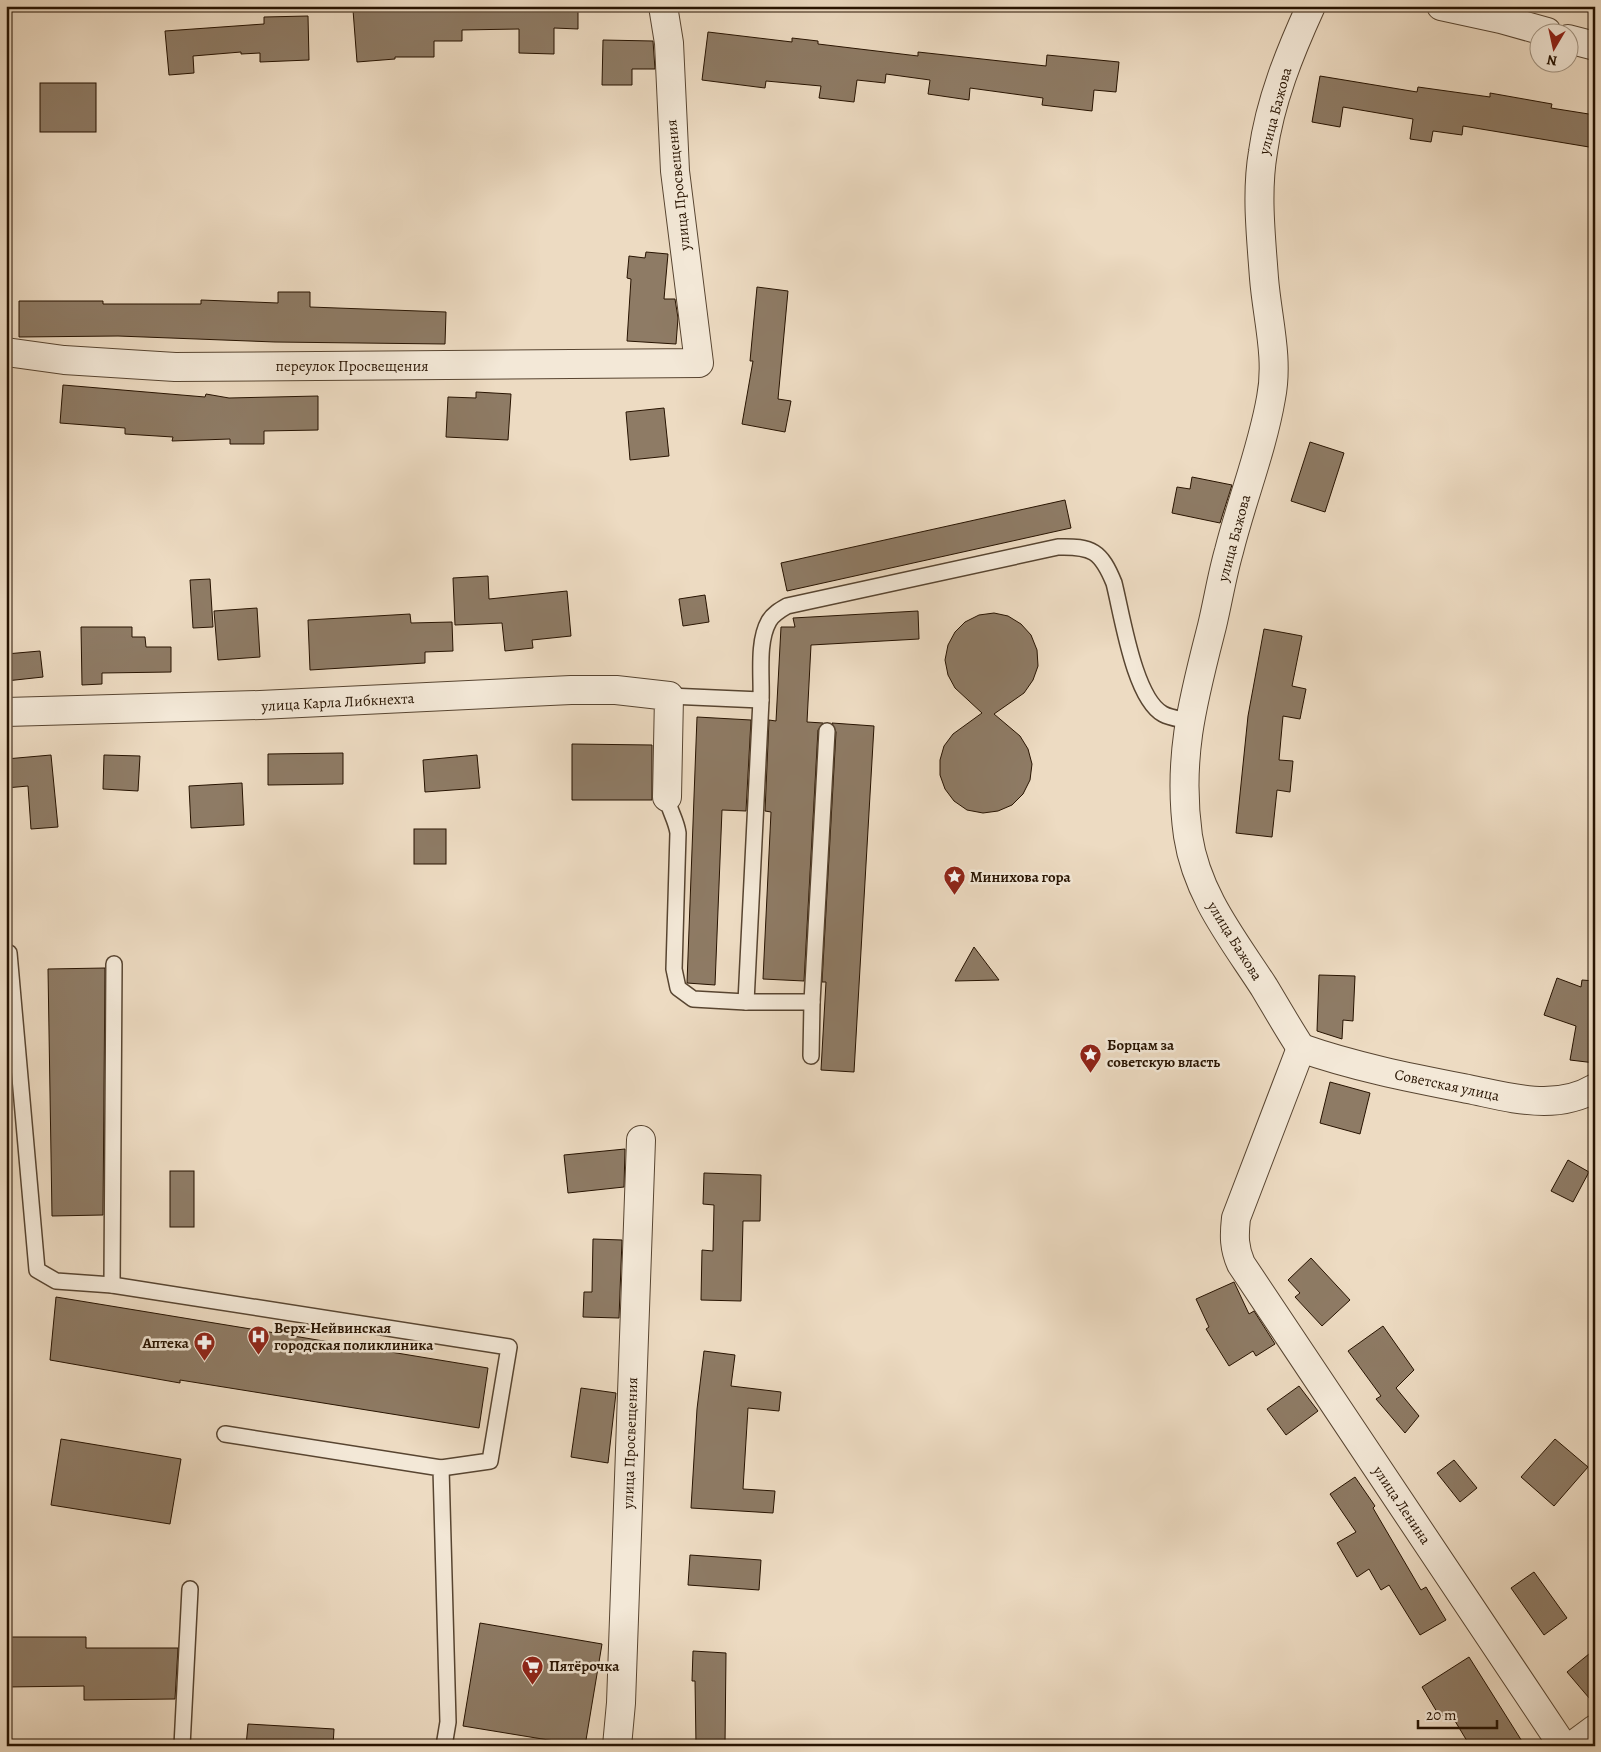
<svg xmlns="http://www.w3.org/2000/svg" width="1601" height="1752" font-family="Alegreya,serif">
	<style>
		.building { fill: #8e7b65; stroke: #271301 }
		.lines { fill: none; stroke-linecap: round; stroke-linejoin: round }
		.service-casing { stroke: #584531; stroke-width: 18 }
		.minor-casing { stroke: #584531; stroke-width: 30 }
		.service { stroke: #f3e8d7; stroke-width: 15 }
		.minor { stroke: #f3e8d7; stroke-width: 28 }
		.labels { text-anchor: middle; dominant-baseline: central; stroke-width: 5; stroke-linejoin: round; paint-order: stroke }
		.street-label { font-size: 15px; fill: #271301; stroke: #f3e8d7 }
		.poi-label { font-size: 15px; font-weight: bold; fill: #271301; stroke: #f3e8d7; text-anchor: start }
	</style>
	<rect width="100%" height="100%" fill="#eddbc2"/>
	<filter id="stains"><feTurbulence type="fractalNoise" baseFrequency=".004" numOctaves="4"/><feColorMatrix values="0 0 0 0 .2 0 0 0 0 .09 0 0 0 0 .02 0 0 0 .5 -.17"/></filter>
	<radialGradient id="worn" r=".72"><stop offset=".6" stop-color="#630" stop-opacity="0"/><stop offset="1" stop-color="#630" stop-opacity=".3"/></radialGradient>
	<!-- building -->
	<g class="building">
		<path d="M 398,6 L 578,6 L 578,29 L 554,28 L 554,54 L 519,53 L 519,29 L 462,30 L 462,41 L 434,41 L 434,57 L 395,57 L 395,59 L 357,62 L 353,10 Z"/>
		<path d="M 308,16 L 309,60 L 260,62 L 260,53 L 241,54 L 241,52 L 193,56 L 194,73 L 169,75 L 165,31 L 264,24 L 264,17 Z"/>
		<path d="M 708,32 L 792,42 L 792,38 L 818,41 L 818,44 L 918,56 L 918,52 L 1046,66 L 1047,55 L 1119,62 L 1116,92 L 1094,90 L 1092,111 L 1042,105 L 1043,98 L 970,88 L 969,100 L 928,94 L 930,80 L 886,74 L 885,83 L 857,80 L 854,102 L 819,98 L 821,86 L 766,81 L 765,88 L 702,80 Z"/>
		<path d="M 603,40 L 653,41 L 655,69 L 632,69 L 632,85 L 602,85 Z"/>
		<path d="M 1320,76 L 1417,92 L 1418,87 L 1490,97 L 1490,93 L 1552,104 L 1551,108 L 1595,115 L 1595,148 L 1463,126 L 1462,135 L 1433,131 L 1431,142 L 1410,139 L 1413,119 L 1343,107 L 1340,127 L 1312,122 Z"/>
		<rect x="40" y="83" width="56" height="49"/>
		<path d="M 646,252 L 668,254 L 664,299 L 675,299 L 678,318 L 676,344 L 627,341 L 631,279 L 627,278 L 629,256 L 645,258 Z"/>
		<path d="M 757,287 L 788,291 L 778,399 L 791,401 L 785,432 L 742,424 L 753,361 L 750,361 Z"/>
		<path d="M 278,292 L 310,292 L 310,307 L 446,312 L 445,344 L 275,342 L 118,336 L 19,337 L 19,301 L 103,301 L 103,304 L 201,304 L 201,300 L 278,303 Z"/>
		<path d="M 63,385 L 205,397 L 206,394 L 229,398 L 318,396 L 318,430 L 264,431 L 264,444 L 230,444 L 230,439 L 172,441 L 173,437 L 125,434 L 125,428 L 60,423 Z"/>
		<path d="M 476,392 L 511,394 L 508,440 L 446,437 L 448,397 L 476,398 Z"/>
		<path d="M 664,408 L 669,456 L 630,460 L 626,412 Z"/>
		<path d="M 1310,442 L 1344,453 L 1325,512 L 1291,501 Z"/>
		<path d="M 1192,477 L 1232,485 L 1220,523 L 1172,513 L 1177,487 L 1190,489 Z"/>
		<path d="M 1065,500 L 1071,528 L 787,591 L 781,563 Z"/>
		<path d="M 488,576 L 489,599 L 567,591 L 571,636 L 532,640 L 533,648 L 505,651 L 502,623 L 455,625 L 453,578 Z"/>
		<path d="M 210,579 L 213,627 L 193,628 L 190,580 Z"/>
		<path d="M 705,595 L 709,622 L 683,626 L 679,599 Z"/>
		<path d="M 257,608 L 260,657 L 218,660 L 214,611 Z"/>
		<path d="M 918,611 L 919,639 L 811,645 L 807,722 L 823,723 L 818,730 L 804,981 L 763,979 L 771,812 L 765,811 L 769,720 L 776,721 L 781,627 L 795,627 L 793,618 Z"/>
		<path d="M 994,613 L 1008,616 L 1021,624 L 1031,635 L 1037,650 L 1038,666 L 1033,680 L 1024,693 L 994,714 L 1020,736 L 1028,749 L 1032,764 L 1030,780 L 1023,794 L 1012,805 L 998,811 L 983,813 L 967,810 L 954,801 L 945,789 L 940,775 L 940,760 L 944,746 L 953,734 L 982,713 L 955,688 L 948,675 L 945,660 L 948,645 L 955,632 L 965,622 L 979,615 Z"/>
		<path d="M 410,614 L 411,623 L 452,622 L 453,651 L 425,652 L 425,663 L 310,670 L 308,620 Z"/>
		<path d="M 81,627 L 132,627 L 132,637 L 145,637 L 146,647 L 171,647 L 171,672 L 102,673 L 102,684 L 82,685 Z"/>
		<path d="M 1264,629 L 1302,636 L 1292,686 L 1306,689 L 1300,719 L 1283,716 L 1279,760 L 1293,761 L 1290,792 L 1277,790 L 1272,837 L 1236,833 L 1248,716 Z"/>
		<path d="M 40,651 L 43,677 L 6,681 L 6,654 Z"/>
		<path d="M 697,717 L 751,720 L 746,811 L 722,810 L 715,985 L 687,983 Z"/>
		<path d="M 832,723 L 874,726 L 854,1072 L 821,1070 L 826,982 L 822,982 L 836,732 Z"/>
		<path d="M 572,744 L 652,745 L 652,800 L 572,800 Z"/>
		<path d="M 343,753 L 343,784 L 268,785 L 268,754 Z"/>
		<path d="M 51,755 L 58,827 L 31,829 L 28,786 L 6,788 L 6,759 Z"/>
		<path d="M 104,755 L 140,756 L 138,791 L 103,789 Z"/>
		<path d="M 477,755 L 480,788 L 425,792 L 423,760 Z"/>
		<path d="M 242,783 L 244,825 L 191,828 L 189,786 Z"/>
		<rect x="414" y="829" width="32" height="35"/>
		<path d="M 974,947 L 999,980 L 955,981 Z"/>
		<path d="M 105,968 L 103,1215 L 52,1216 L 48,969 Z"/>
		<path d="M 1319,975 L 1355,976 L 1353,1021 L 1343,1020 L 1342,1039 L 1317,1031 Z"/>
		<path d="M 1557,978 L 1581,987 L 1582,980 L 1595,981 L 1595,1063 L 1570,1060 L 1576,1026 L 1544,1015 Z"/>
		<path d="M 1330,1082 L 1370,1093 L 1360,1134 L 1320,1123 Z"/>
		<path d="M 625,1149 L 624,1187 L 568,1193 L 564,1155 Z"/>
		<path d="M 1568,1160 L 1589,1172 L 1573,1202 L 1551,1191 Z"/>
		<rect x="170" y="1171" width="24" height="56"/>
		<path d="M 704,1173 L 761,1175 L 760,1221 L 743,1221 L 741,1301 L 701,1300 L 702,1250 L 713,1251 L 714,1205 L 703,1204 Z"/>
		<path d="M 593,1239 L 622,1240 L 619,1318 L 583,1317 L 584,1292 L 592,1292 Z"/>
		<path d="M 1311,1258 L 1350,1300 L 1322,1326 L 1295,1297 L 1300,1293 L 1288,1280 Z"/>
		<path d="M 1234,1282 L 1249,1314 L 1254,1311 L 1275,1344 L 1256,1356 L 1253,1351 L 1229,1366 L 1206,1329 L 1209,1327 L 1196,1299 Z"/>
		<path d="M 56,1297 L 488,1368 L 479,1428 L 180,1380 L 180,1383 L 50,1360 Z"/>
		<path d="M 1383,1326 L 1414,1370 L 1396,1388 L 1419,1416 L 1405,1433 L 1376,1399 L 1381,1396 L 1348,1351 Z"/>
		<path d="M 704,1351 L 735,1355 L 731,1386 L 781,1392 L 779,1411 L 748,1408 L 743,1489 L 775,1491 L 773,1513 L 691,1508 L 697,1409 Z"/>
		<path d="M 1299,1386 L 1318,1411 L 1286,1435 L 1267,1409 Z"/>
		<path d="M 581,1388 L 616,1393 L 608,1463 L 571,1457 Z"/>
		<path d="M 61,1439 L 181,1459 L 170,1524 L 51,1505 Z"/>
		<path d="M 1555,1439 L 1588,1467 L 1554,1506 L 1521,1477 Z"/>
		<path d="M 1454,1460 L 1477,1488 L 1460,1502 L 1437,1473 Z"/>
		<path d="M 1355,1477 L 1375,1506 L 1373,1508 L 1421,1590 L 1426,1587 L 1446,1620 L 1420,1635 L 1389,1585 L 1381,1590 L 1369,1569 L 1357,1577 L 1337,1543 L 1356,1532 L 1330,1494 Z"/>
		<path d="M 690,1555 L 761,1560 L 759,1590 L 688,1585 Z"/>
		<path d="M 1534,1572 L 1567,1618 L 1544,1635 L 1511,1588 Z"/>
		<path d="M 480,1623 L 602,1644 L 585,1746 L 463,1726 Z"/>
		<path d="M 6,1637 L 86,1637 L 86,1648 L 178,1648 L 175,1699 L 84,1700 L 84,1686 L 6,1687 Z"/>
		<path d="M 1595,1649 L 1595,1705 L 1567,1672 Z"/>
		<path d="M 693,1651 L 726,1653 L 725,1745 L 696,1745 L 695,1681 L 692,1681 Z"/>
		<path d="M 1469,1657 L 1525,1746 L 1470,1746 L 1449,1711 L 1440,1717 L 1422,1687 Z"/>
		<path d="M 248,1724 L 334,1729 L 333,1746 L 246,1746 Z"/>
	</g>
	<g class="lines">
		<defs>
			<g id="service">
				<path d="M 669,696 L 761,700 C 762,676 757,642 769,621 C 773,614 780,610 787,606 L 1058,547 C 1092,546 1101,551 1114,583 C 1122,614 1134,698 1163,714 C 1170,718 1181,719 1189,721"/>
				<path d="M 761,700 L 746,1002 L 812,1002 L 827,731"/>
				<path d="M 667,797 C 669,811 676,819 678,833 L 674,969 L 678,988 L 693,999 L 746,1002"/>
				<path d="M 6,953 L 9,953 L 37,1270 L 56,1281 L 112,1285 L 509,1347 L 490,1461 L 441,1468"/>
				<path d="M 811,1056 L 812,1002"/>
				<path d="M 112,1285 L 114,964"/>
				<path d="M 225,1434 L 441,1468 L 448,1722 L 444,1746"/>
				<path d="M 182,1746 L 190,1589"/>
			</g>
			<g id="minor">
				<path d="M 1441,6 L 1501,19 L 1547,32"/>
				<path d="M 1568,39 L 1595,46"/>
				<path d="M 6,352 L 64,360 L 175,367 L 699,363 L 675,171 L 669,43 L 663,6"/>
				<path d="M 6,712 L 260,705 L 571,690 L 616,690 L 669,696 L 667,797"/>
				<path d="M 1301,1048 C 1288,1028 1276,1007 1264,987 C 1233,939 1197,895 1188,836 C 1177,758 1193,700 1212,626 C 1218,601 1222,575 1229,551 C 1242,499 1262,450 1271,398 C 1279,358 1267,317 1264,278 C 1261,236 1256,193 1263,152 C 1270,101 1290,52 1311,6"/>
				<path d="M 1301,1048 L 1236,1218 C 1234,1236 1234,1248 1241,1264 L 1563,1746"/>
				<path d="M 1301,1048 C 1355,1067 1412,1078 1468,1089 C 1493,1094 1518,1101 1544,1101 C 1561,1101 1580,1097 1595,1088"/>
				<path d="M 617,1746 L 621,1703 L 641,1140"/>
				<path d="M 1572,1746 L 1595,1729"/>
			</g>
		</defs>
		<!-- service casing -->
		<use href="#service" class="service-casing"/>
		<!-- minor casing -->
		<use href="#minor" class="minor-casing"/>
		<!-- service -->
		<use href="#service" class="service"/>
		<!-- minor -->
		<use href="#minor" class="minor"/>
	</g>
	<!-- icons -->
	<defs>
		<symbol id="sight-pin" viewBox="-11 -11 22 30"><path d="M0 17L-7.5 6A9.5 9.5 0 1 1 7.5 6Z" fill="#8f2418" stroke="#f3e8d7"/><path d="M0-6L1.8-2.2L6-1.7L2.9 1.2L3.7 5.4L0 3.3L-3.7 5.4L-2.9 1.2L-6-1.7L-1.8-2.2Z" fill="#fff"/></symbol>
		<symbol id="hospital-pin" viewBox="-11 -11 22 30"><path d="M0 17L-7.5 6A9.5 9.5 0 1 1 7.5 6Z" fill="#8f2418" stroke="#f3e8d7"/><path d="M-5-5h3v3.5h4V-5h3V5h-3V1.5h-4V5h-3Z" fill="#fff"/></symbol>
		<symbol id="pharmacy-pin" viewBox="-11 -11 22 30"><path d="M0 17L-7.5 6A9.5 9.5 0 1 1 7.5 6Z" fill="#8f2418" stroke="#f3e8d7"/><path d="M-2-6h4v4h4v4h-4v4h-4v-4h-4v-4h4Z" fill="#fff"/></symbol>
		<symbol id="supermarket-pin" viewBox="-11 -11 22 30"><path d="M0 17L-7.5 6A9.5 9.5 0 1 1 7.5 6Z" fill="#8f2418" stroke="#f3e8d7"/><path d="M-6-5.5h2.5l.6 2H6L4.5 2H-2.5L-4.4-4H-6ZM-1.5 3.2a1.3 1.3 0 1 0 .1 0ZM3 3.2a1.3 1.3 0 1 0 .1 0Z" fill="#fff"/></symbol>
	</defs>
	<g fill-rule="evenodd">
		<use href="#sight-pin" x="942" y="864" width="25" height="34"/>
		<use href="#sight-pin" x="1078" y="1042" width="25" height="34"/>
		<use href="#hospital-pin" x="246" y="1324" width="25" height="34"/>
		<use href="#pharmacy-pin" x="192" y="1330" width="25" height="34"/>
		<use href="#supermarket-pin" x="520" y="1654" width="25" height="34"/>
	</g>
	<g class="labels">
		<!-- street labels -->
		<g class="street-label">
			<text transform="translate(1275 111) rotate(-75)">улица Бажова</text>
			<text transform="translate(678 185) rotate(-96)">улица Просвещения</text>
			<text x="352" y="366">переулок Просвещения</text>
			<text transform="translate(1234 538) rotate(-75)">улица Бажова</text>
			<text transform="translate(338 702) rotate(-3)">улица Карла Либкнехта</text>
			<text transform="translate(1235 941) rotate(58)">улица Бажова</text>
			<text transform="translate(1447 1085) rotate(12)">Советская улица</text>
			<text transform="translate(630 1443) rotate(-88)">улица Просвещения</text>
			<text transform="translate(1402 1505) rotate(56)">улица Ленина</text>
		</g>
		<!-- poi labels -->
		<g class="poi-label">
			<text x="970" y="877">Минихова гора</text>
			<text x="1107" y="1045">Борцам за<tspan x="1107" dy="17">советскую власть</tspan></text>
			<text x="274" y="1328">Верх-Нейвинская<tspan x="274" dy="17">городская поликлиника</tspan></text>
			<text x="189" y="1343" text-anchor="end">Аптека</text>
			<text x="549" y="1666">Пятёрочка</text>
		</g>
	</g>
	<!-- margin -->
	<rect width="1601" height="1752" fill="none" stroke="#eddbc2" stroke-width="25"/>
	<rect x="8" y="8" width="1586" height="1737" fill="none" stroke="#271301" stroke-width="2.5"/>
	<rect x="12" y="12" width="1576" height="1727" fill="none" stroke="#271301"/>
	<!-- north arrow -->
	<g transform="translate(1554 48) rotate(189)"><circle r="24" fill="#f3e8d7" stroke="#a19381"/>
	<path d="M0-4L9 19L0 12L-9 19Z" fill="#8f2418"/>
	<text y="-8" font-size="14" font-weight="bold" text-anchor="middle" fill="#271301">N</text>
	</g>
	<!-- scale -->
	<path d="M1418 1720v8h79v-8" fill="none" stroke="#271301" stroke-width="2.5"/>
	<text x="1426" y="1720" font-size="15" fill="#271301" stroke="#f3e8d7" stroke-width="4" paint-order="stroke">20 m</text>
	<rect width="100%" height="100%" filter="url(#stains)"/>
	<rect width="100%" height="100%" fill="url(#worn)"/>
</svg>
